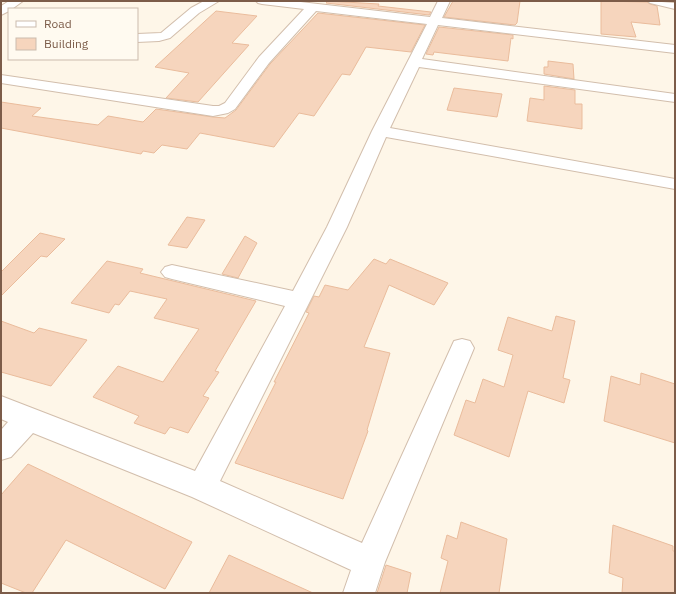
<svg xmlns="http://www.w3.org/2000/svg" width="676" height="594" font-family="'IBM Plex Sans',sans-serif">
	<style>
		.building { fill: #f6d5bd; stroke: #eabc9c }
		.lines { fill: none; stroke-linecap: round; stroke-linejoin: round }
		.street-casing { stroke: #d2beac; stroke-width: 2 }
		.street { fill: #fff; fill-rule: evenodd }
	</style>
	<rect width="100%" height="100%" fill="#fef6e8"/>
	<!-- building -->
	<g class="building">
		<path d="M 328,1 L 379,4 L 378,6 L 431,12 L 429,15 L 326,3 Z"/>
		<path d="M 453,1 L 520,1 L 517,23 L 515,25 L 444,17 Z"/>
		<path d="M 601,1 L 647,2 L 650,4 L 657,6 L 660,25 L 631,22 L 636,37 L 601,34 Z"/>
		<path d="M 216,11 L 257,16 L 232,43 L 249,45 L 198,102 L 166,98 L 189,73 L 155,67 Z"/>
		<path d="M 318,13 L 425,25 L 411,52 L 366,47 L 350,75 L 342,74 L 314,116 L 299,113 L 274,147 L 200,133 L 187,149 L 162,145 L 154,153 L 143,151 L 141,154 L 1,128 L 1,102 L 41,108 L 32,116 L 98,125 L 108,116 L 143,122 L 156,109 L 213,117 L 225,118 L 236,110 L 270,64 Z"/>
		<path d="M 439,27 L 513,35 L 513,39 L 511,38 L 508,61 L 434,52 L 433,55 L 426,54 Z"/>
		<path d="M 548,61 L 573,64 L 574,79 L 544,74 L 544,67 L 548,67 Z"/>
		<path d="M 544,86 L 575,90 L 575,104 L 582,104 L 582,129 L 527,121 L 530,98 L 544,100 Z"/>
		<path d="M 454,88 L 502,94 L 497,117 L 447,110 Z"/>
		<path d="M 187,217 L 205,220 L 187,248 L 168,245 Z"/>
		<path d="M 40,233 L 65,239 L 47,257 L 41,256 L 1,296 L 1,272 Z"/>
		<path d="M 245,236 L 257,243 L 238,278 L 222,274 Z"/>
		<path d="M 374,259 L 386,264 L 390,259 L 448,283 L 434,305 L 389,285 L 364,347 L 390,353 L 367,430 L 368,431 L 343,499 L 235,463 L 276,382 L 274,382 L 309,313 L 306,312 L 314,296 L 319,297 L 325,285 L 348,290 Z"/>
		<path d="M 107,261 L 143,269 L 140,273 L 256,301 L 215,371 L 219,372 L 203,396 L 209,398 L 188,433 L 170,427 L 165,434 L 134,423 L 139,416 L 93,397 L 118,366 L 163,382 L 199,329 L 154,318 L 167,299 L 130,291 L 119,305 L 115,304 L 109,313 L 71,303 Z"/>
		<path d="M 556,316 L 575,321 L 563,378 L 570,380 L 564,403 L 528,391 L 509,457 L 454,435 L 466,400 L 475,403 L 483,379 L 504,387 L 513,355 L 498,350 L 508,317 L 552,331 Z"/>
		<path d="M 1,321 L 34,333 L 39,328 L 87,340 L 51,386 L 1,372 Z"/>
		<path d="M 641,373 L 675,384 L 675,443 L 604,421 L 611,376 L 640,385 Z"/>
		<path d="M 28,464 L 192,542 L 165,589 L 66,540 L 32,593 L 26,593 L 1,583 L 1,495 Z"/>
		<path d="M 461,522 L 507,539 L 499,593 L 440,593 L 448,561 L 441,558 L 447,535 L 457,539 Z"/>
		<path d="M 613,525 L 673,546 L 673,551 L 675,551 L 675,593 L 622,593 L 623,578 L 609,573 Z"/>
		<path d="M 229,555 L 313,593 L 209,593 Z"/>
		<path d="M 386,565 L 411,573 L 407,593 L 377,593 Z"/>
	</g>
	<g class="lines">
		<defs>
			<g id="street">
				<path d="M 9,1 L 23,1 L 12,9 L 9,9 L 9,11 L 1,15 L 1,6 Z"/>
				<path d="M 204,1 L 219,1 L 199,13 L 170,38 L 159,41 L 137,42 L 137,34 L 161,33 L 191,8 Z"/>
				<path d="M 256,1 L 292,1 L 430,17 L 438,1 L 450,1 L 442,18 L 675,45 L 675,53 L 438,25 L 422,59 L 675,94 L 675,102 L 419,67 L 390,128 L 675,179 L 675,189 L 386,137 L 347,227 L 220,481 L 362,543 L 454,341 L 462,339 L 470,341 L 474,348 L 385,562 L 375,593 L 343,593 L 351,570 L 192,497 L 33,433 L 11,457 L 1,460 L 1,430 L 8,422 L 1,419 L 1,396 L 195,471 L 285,306 L 172,279 L 165,277 L 161,272 L 165,267 L 172,265 L 293,291 L 327,227 L 372,131 L 427,24 L 316,11 L 269,63 L 235,109 L 228,113 L 213,116 L 1,83 L 1,75 L 213,106 L 219,106 L 225,103 L 259,57 L 304,9 L 262,4 L 258,3 Z"/>
				<path d="M 648,1 L 675,3 L 675,9 L 650,3 Z"/>
			</g>
		</defs>
		<!-- street casing -->
		<use href="#street" class="street-casing"/>
		<!-- street -->
		<use href="#street" class="street"/>
	</g>
	<!-- border -->
	<rect width="676" height="594" fill="none" stroke="#7c5c49" stroke-width="4"/>
	<!-- legend -->
	<rect x="8" y="8" width="130" height="52" fill="#fffaf0" stroke="#cbbbad"/>
	<rect x="16" y="21" width="20" height="6" fill="#ffffff" stroke="#cbbbad"/>
	<text x="44" y="28" font-size="12" fill="#7c5c49">Road</text>
	<rect x="16" y="38" width="20" height="12" fill="#f6d5bd" stroke="#cbbbad"/>
	<text x="44" y="48" font-size="12" fill="#7c5c49">Building</text>
</svg>
